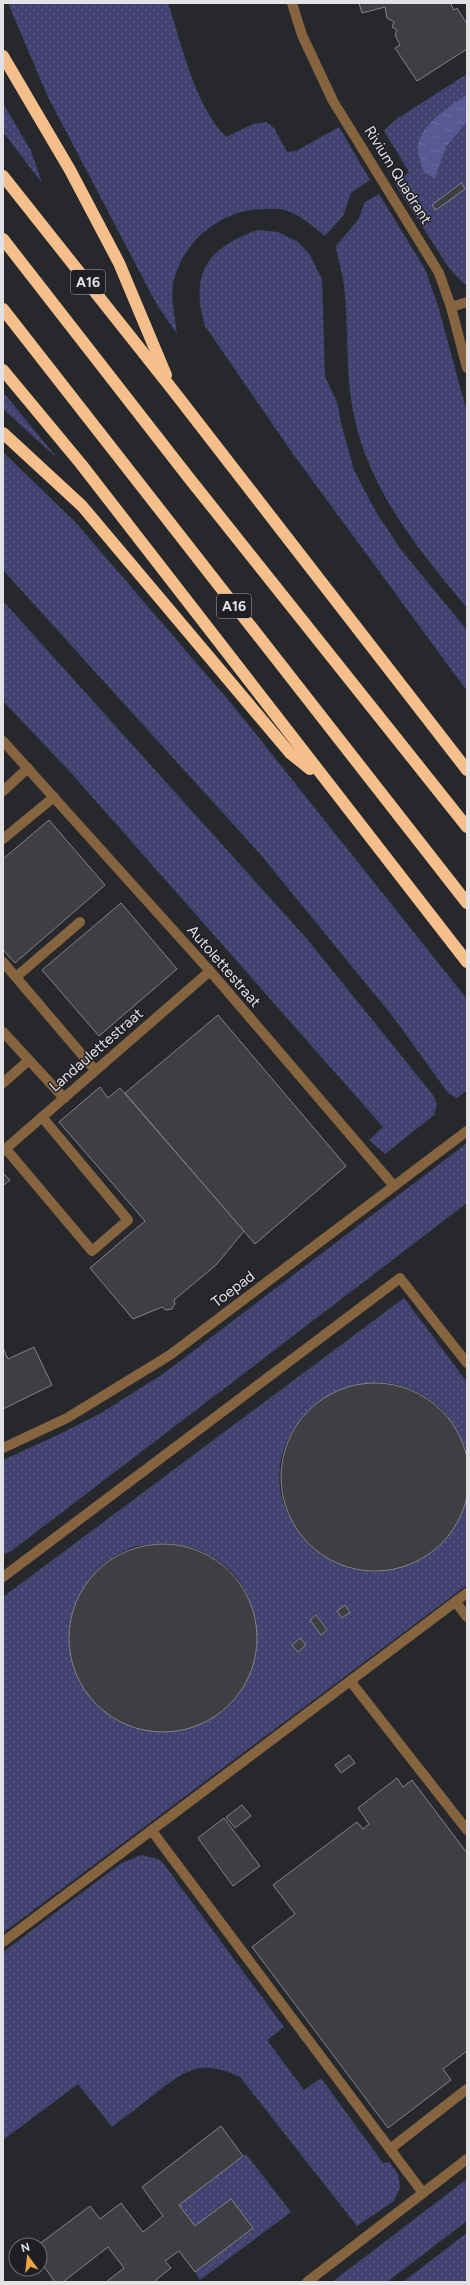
<svg xmlns="http://www.w3.org/2000/svg" width="470" height="2285" font-family="Figtree,sans-serif">
	<style>
		.grass { fill: url(#grass-dots); fill-rule: evenodd }
		.water { fill: url(#water-ripples) }
		.building { fill: #3e3e43; stroke: #838489 }
		.lines { fill: none; stroke-linecap: round; stroke-linejoin: round }
		.minor { stroke: #876440; stroke-width: 10 }
		.highway { stroke: #f4bf8b; stroke-width: 12 }
		.labels { text-anchor: middle; dominant-baseline: central; stroke-width: 3; stroke-linejoin: round; paint-order: stroke }
		.shield { fill: #1e1e23; stroke: #a7a7ab; stroke-width: 1 }
		.shield-label { font-size: 14px; font-weight: bold; fill: #e2e2e5 }
		.street-label { font-size: 15px; fill: #e2e2e5; stroke: #1e1e23 }
	</style>
	<defs>
		<pattern id="grass-dots" width="8" height="8" patternUnits="userSpaceOnUse"><rect width="8" height="8" fill="#424271"/><path d="M2 2h.1M6 6h.1" fill="none" stroke="#5d5d85" stroke-width="1.8" stroke-linecap="round"/></pattern>
		<pattern id="water-ripples" width="26" height="14" patternUnits="userSpaceOnUse"><rect width="26" height="14" fill="#585892"/><path d="M2 4q2-2 4 0t4 0M15 11q2-2 4 0t4 0" fill="none" stroke="#7070a1"/></pattern>
	</defs>
	<rect width="100%" height="100%" fill="#27282c"/>
	<!-- grass -->
	<g class="grass">
		<path d="M 8,3 L 168,3 C 182,45 195,106 226,137 L 253,124 L 266,122 L 274,128 L 287,152 L 296,151 L 339,127 L 370,180 L 351,193 L 343,216 L 325,236 C 313,226 299,214 284,210 C 280,208 274,209 269,209 C 227,207 187,236 175,276 C 169,295 175,316 177,334 L 157,305 L 47,95 Z"/>
		<path d="M 467,74 L 467,94 L 429,124 L 435,178 L 446,147 L 467,122 L 467,285 L 464,284 L 449,268 L 395,184 L 409,172 L 384,131 L 395,120 Z"/>
		<path d="M 3,103 L 31,151 L 42,183 L 3,132 Z"/>
		<path d="M 379,194 L 425,269 L 438,306 L 467,412 L 467,608 C 412,542 360,479 350,391 C 346,355 348,320 344,285 C 342,272 338,259 336,246 L 358,220 L 365,202 Z"/>
		<path d="M 258,230 L 278,232 L 298,242 L 310,255 L 322,279 L 325,377 L 337,402 L 342,427 L 354,470 L 376,512 L 402,551 L 467,630 L 467,691 L 293,454 L 205,326 C 189,273 208,247 258,230 Z"/>
		<path d="M 3,392 L 57,458 L 3,409 Z"/>
		<path d="M 3,452 L 77,524 L 235,708 L 467,999 L 467,1090 L 457,1098 L 448,1093 L 394,1018 L 260,854 L 3,570 Z"/>
		<path d="M 3,601 L 307,939 L 433,1095 L 437,1104 L 434,1115 L 385,1154 L 369,1140 L 383,1127 L 72,774 L 3,701 Z"/>
		<path d="M 467,1143 L 467,1203 L 10,1552 L 3,1555 L 3,1460 L 60,1434 L 101,1413 L 163,1374 Z"/>
		<path d="M 404,1298 L 467,1382 L 467,1453 C 460,1435 452,1418 437,1405 C 373,1349 271,1405 280,1488 C 282,1504 290,1520 299,1532 C 349,1599 447,1576 467,1496 L 467,1585 L 3,1933 L 3,1597 ZM 167,1543 C 177,1545 190,1546 199,1550 C 290,1588 268,1725 169,1731 C 150,1732 131,1729 115,1718 C 95,1705 80,1689 73,1665 C 58,1617 85,1564 134,1547 C 144,1544 156,1544 167,1543 Z"/>
		<path d="M 141,1855 L 158,1859 L 163,1863 L 284,2027 L 267,2040 L 304,2090 L 321,2078 L 383,2163 L 389,2162 L 398,2174 L 400,2187 L 394,2201 L 357,2226 L 240,2077 C 201,2059 187,2069 156,2093 C 141,2105 126,2116 112,2127 L 78,2084 L 3,2140 L 3,1952 L 120,1864 Z"/>
		<path d="M 246,2154 L 291,2212 L 200,2280 L 195,2272 L 253,2228 L 195,2226 L 179,2205 Z"/>
		<path d="M 467,2179 L 467,2221 L 387,2282 L 332,2282 Z"/>
		<path d="M 467,2233 L 467,2282 L 403,2282 Z"/>
	</g>
	<!-- water -->
	<path class="water" d="M 467,94 L 467,122 L 446,147 L 435,178 L 424,172 C 422,166 419,158 418,151 C 416,126 450,107 467,94 Z"/>
	<!-- building -->
	<g class="building">
		<path d="M 359,3 L 453,3 L 451,5 L 454,10 L 457,8 L 467,24 L 467,49 L 417,81 L 395,48 L 400,45 L 395,35 L 397,30 L 392,27 L 394,22 L 387,18 L 385,7 L 362,13 Z"/>
		<path d="M 461,183 L 465,189 L 436,210 L 432,205 Z"/>
		<path d="M 49,820 L 105,885 L 15,963 L 3,950 L 3,859 Z"/>
		<path d="M 121,903 L 177,969 L 99,1036 L 42,970 Z"/>
		<path d="M 218,1015 L 346,1166 L 255,1244 L 125,1093 Z"/>
		<path d="M 100,1087 L 108,1098 L 120,1088 L 244,1231 L 216,1265 L 174,1300 L 175,1304 L 172,1309 L 166,1310 L 162,1307 L 133,1319 L 90,1268 L 145,1221 L 59,1122 Z"/>
		<path d="M 3,1173 L 10,1180 L 4,1185 L 3,1183 Z"/>
		<path d="M 34,1347 L 52,1385 L 3,1409 L 3,1348 L 8,1359 Z"/>
		<circle cx="375" cy="1477" r="94"/>
		<circle cx="163" cy="1638" r="94"/>
		<path d="M 345,1605 L 350,1612 L 342,1618 L 337,1611 Z"/>
		<path d="M 316,1615 L 327,1630 L 321,1635 L 310,1620 Z"/>
		<path d="M 300,1638 L 306,1645 L 298,1652 L 292,1645 Z"/>
		<path d="M 349,1755 L 355,1763 L 341,1773 L 335,1765 Z"/>
		<path d="M 397,1778 L 403,1787 L 412,1780 L 467,1853 L 467,2051 L 443,2069 L 451,2080 L 388,2128 L 252,1947 L 295,1914 L 273,1885 L 357,1822 L 363,1829 L 369,1824 L 358,1808 Z"/>
		<path d="M 242,1805 L 251,1816 L 235,1828 L 226,1817 Z"/>
		<path d="M 224,1818 L 260,1866 L 233,1886 L 198,1838 Z"/>
		<path d="M 221,2126 L 243,2156 L 179,2205 L 195,2226 L 231,2199 L 253,2228 L 195,2272 L 179,2251 L 165,2261 L 171,2268 L 156,2280 L 157,2282 L 106,2282 L 124,2268 L 108,2247 L 63,2282 L 55,2282 L 40,2261 L 40,2245 L 38,2245 L 90,2206 L 100,2219 L 121,2203 L 143,2232 L 163,2216 L 142,2187 Z"/>
	</g>
	<g class="lines">
		<!-- minor -->
		<g class="minor">
			<path d="M 292,3 L 302,35 L 333,101 L 439,273 L 451,307 L 467,368"/>
			<path d="M 451,307 L 467,302"/>
			<path d="M 3,741 L 210,971 L 394,1186"/>
			<path d="M 3,791 L 28,768"/>
			<path d="M 3,839 L 54,797"/>
			<path d="M 3,962 L 95,1070"/>
			<path d="M 16,977 L 80,922"/>
			<path d="M 3,1032 L 64,1098"/>
			<path d="M 3,1083 L 29,1060"/>
			<path d="M 6,1149 L 92,1251 L 128,1220 L 42,1117"/>
			<path d="M 3,1151 L 210,971"/>
			<path d="M 3,1448 L 67,1418 L 170,1355 L 467,1131"/>
			<path d="M 3,1577 L 400,1278 L 467,1363"/>
			<path d="M 456,1602 L 467,1617"/>
			<path d="M 351,1682 L 467,1830"/>
			<path d="M 152,1831 L 423,2193 L 307,2282"/>
			<path d="M 3,1942 L 467,1593"/>
			<path d="M 390,2149 L 467,2089"/>
			<path d="M 423,2193 L 467,2159"/>
		</g>
		<!-- highway -->
		<g class="highway">
			<path d="M 3,56 L 70,170 L 119,263 L 166,375"/>
			<path d="M 3,176 L 172,389 L 467,770"/>
			<path d="M 3,239 L 189,478 L 467,827"/>
			<path d="M 3,309 L 467,903"/>
			<path d="M 3,370 L 81,464 L 467,962"/>
			<path d="M 3,433 L 82,506 L 290,753 L 310,769"/>
		</g>
	</g>
	<g class="labels">
		<!-- shield labels -->
		<g class="shield">
			<rect x="71" y="270" width="34" height="24" rx="3"/>
			<rect x="217" y="594" width="34" height="24" rx="3"/>
		</g>
		<g class="shield-label">
			<text x="88" y="282">A16</text>
			<text x="234" y="606">A16</text>
		</g>
		<!-- street labels -->
		<g class="street-label">
			<text transform="translate(398 175) rotate(58)">Rivium Quadrant</text>
			<text transform="translate(224 966) rotate(49)">Autolettestraat</text>
			<text transform="translate(96 1050) rotate(-41)">Landaulettestraat</text>
			<text transform="translate(233 1289) rotate(-37)">Toepad</text>
		</g>
	</g>
	<!-- border -->
	<rect width="470" height="2285" fill="none" stroke="#e2e2e5" stroke-width="8"/>
	<!-- north arrow -->
	<g transform="translate(28 2257) rotate(345)"><circle r="19" fill="#1e1e23" stroke="#6c6c71"/>
	<path d="M0-3L7 15L0 10L-7 15Z" fill="#f5a346"/>
	<text y="-6" font-size="11" font-weight="bold" text-anchor="middle" fill="#e2e2e5">N</text>
	</g>
</svg>
